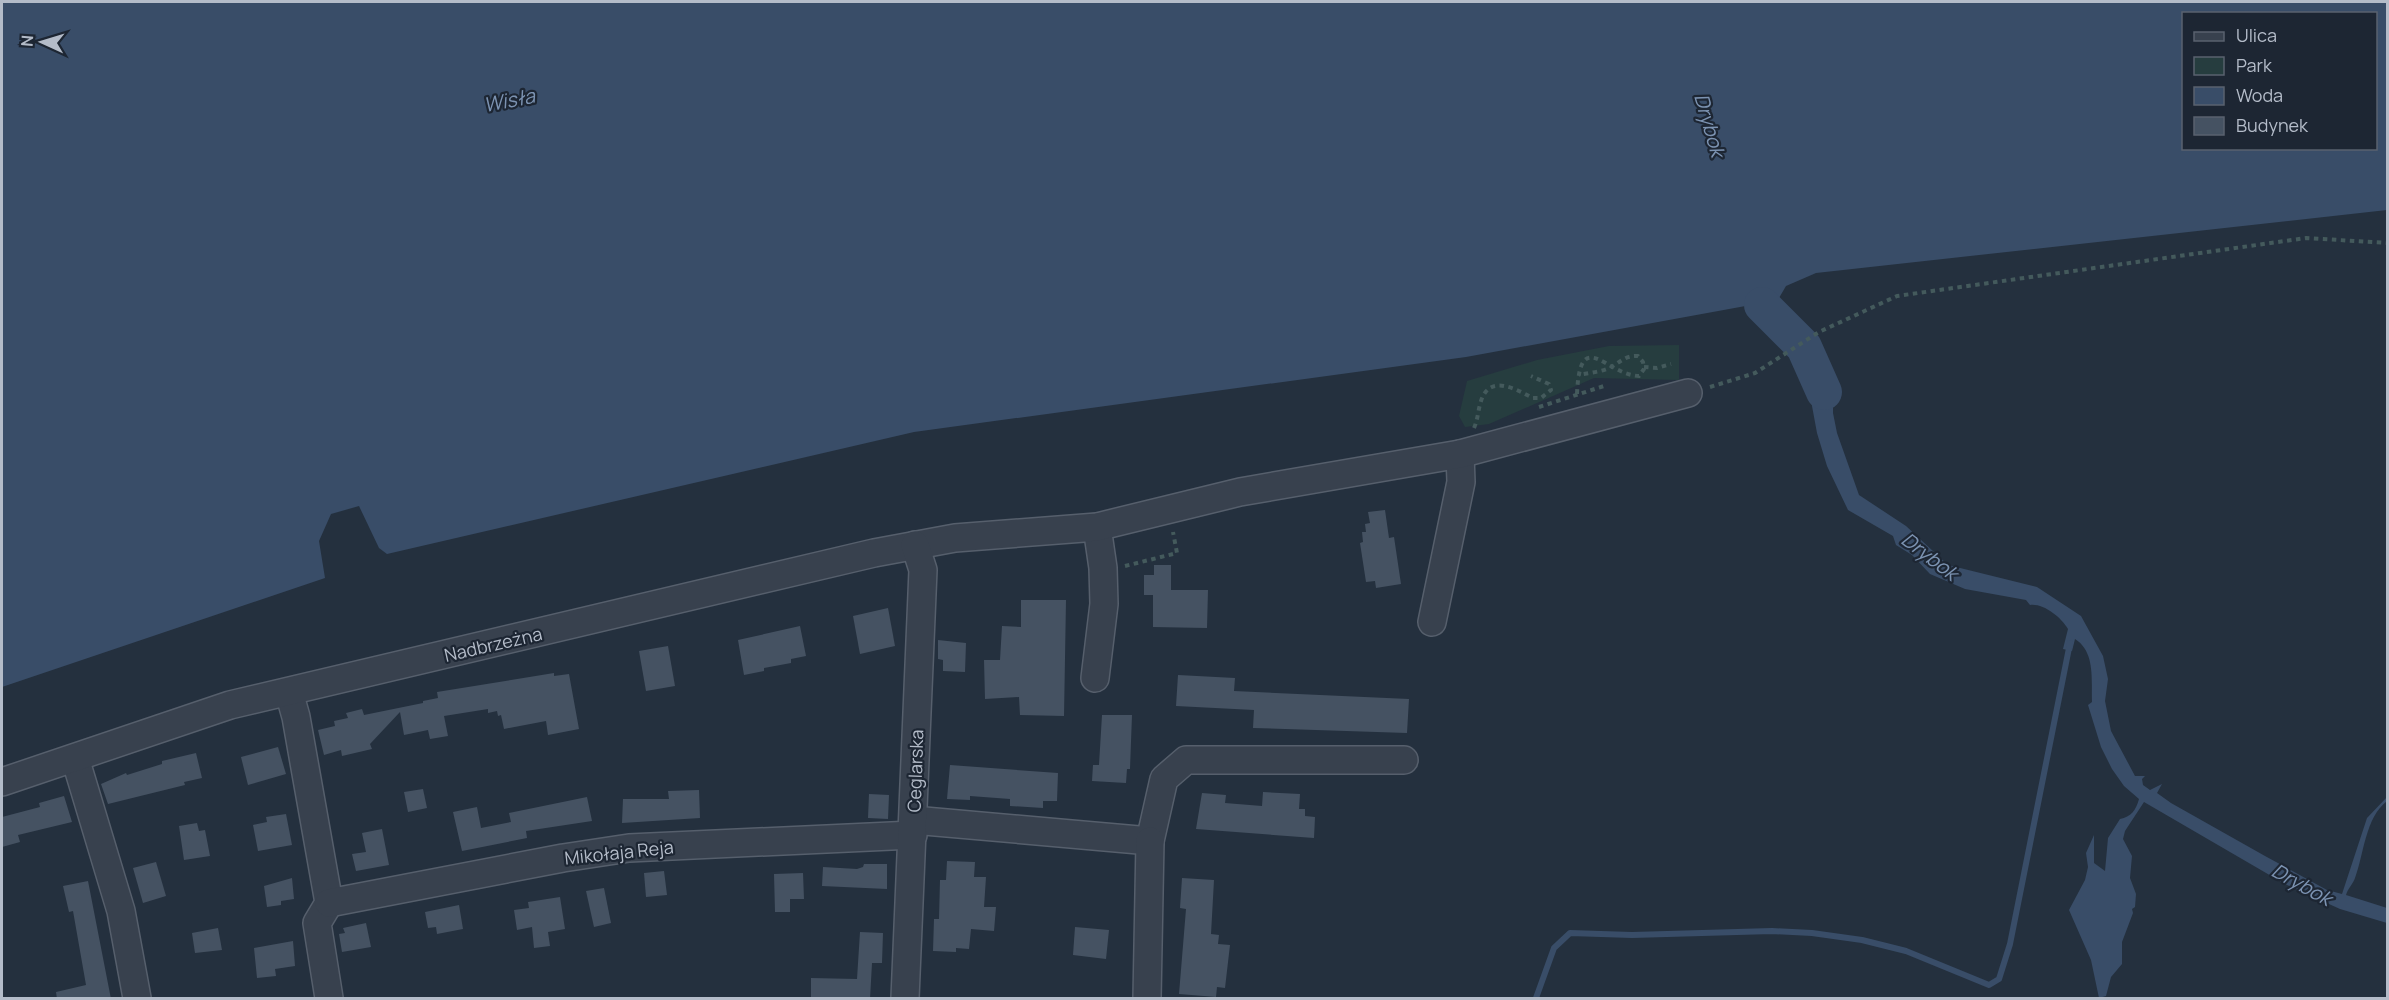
<svg xmlns="http://www.w3.org/2000/svg" width="2389" height="1000" font-family="Manrope,sans-serif">
	<style>
		.green { fill: #263d3f }
		.water { fill: #394d68; fill-rule: evenodd }
		.lines { fill: none; stroke-linecap: round; stroke-linejoin: round }
		.stream { stroke: #394d68; stroke-width: 6 }
		.river { stroke: #394d68; stroke-width: 36 }
		.building { fill: #455262 }
		.minor-casing { stroke: #565f6c; stroke-width: 30 }
		.path { stroke: #445a5c; stroke-width: 4; stroke-dasharray: 4.5 4.5; stroke-linecap: butt }
		.minor { stroke: #38414e; stroke-width: 27 }
		.labels { text-anchor: middle; dominant-baseline: central; stroke-width: 4.5; stroke-linejoin: round; paint-order: stroke }
		.street-label { font-size: 18px; fill: #b4bcc9; stroke: #1d2633 }
		.water-label { font-size: 20px; font-style: italic; fill: #7c93b2; stroke: #1d2633 }
	</style>
	<rect width="100%" height="100%" fill="#24303e"/>
	<!-- green -->
	<path class="green" d="M 1679,345 L 1679,380 L 1594,378 L 1489,424 L 1465,427 L 1459,416 L 1467,381 L 1537,360 L 1609,346 Z"/>
	<!-- water -->
	<g class="water">
		<path d="M 2,2 L 2387,2 L 2387,210 L 1816,273 L 1786,286 L 1779,298 L 1786,318 L 1803,335 L 1787,345 L 1765,326 L 1751,305 L 1466,357 L 914,432 L 387,554 L 379,548 L 359,506 L 331,514 L 319,541 L 325,578 L 2,687 ZM 2184,14 L 2376,14 L 2376,148 L 2184,148 Z"/>
		<path d="M 1810,344 L 1833,386 L 1833,413 L 1837,433 L 1859,495 L 1906,526 L 1948,565 L 2037,587 L 2081,616 L 2103,656 L 2108,679 L 2105,701 L 2111,731 L 2135,776 L 2145,776 L 2142,779 L 2143,785 L 2150,790 L 2162,784 L 2157,793 L 2171,803 L 2265,856 L 2327,890 L 2342,894 L 2367,818 L 2387,797 L 2387,801 C 2365,818 2364,854 2355,878 C 2353,884 2348,888 2346,895 L 2387,908 L 2387,923 L 2340,909 L 2285,884 L 2144,802 L 2125,831 L 2123,839 L 2132,856 L 2130,878 L 2136,894 L 2135,907 L 2132,909 L 2133,913 L 2122,942 L 2122,964 L 2111,977 L 2106,996 L 2099,998 L 2091,960 L 2069,910 L 2085,880 L 2088,867 L 2086,853 L 2094,835 L 2094,863 L 2105,871 L 2108,838 L 2120,819 C 2131,817 2136,810 2139,799 L 2124,786 L 2112,769 L 2101,747 L 2088,705 L 2092,702 C 2091,682 2096,652 2075,639 L 2072,651 L 2063,649 L 2068,629 C 2061,617 2043,603 2030,605 L 2026,600 L 1965,589 L 1930,574 L 1912,555 L 1896,545 L 1893,536 L 1848,510 L 1827,466 L 1817,433 L 1812,406 L 1812,382 L 1793,353 Z"/>
	</g>
	<g class="lines">
		<!-- stream -->
		<path class="stream" d="M 1536,998 L 1554,948 L 1570,933 L 1632,935 L 1772,931 L 1812,933 L 1862,940 L 1906,951 L 1989,985 L 1999,979 L 2010,944 L 2070,643"/>
		<!-- river -->
		<path class="river" d="M 1762,305 L 1804,347 L 1824,392"/>
	</g>
	<!-- building -->
	<g class="building">
		<path d="M 1385,510 L 1389,538 L 1394,537 L 1401,584 L 1376,588 L 1375,581 L 1366,582 L 1360,543 L 1363,542 L 1362,532 L 1366,532 L 1365,524 L 1370,523 L 1368,512 Z"/>
		<path d="M 1154,565 L 1171,565 L 1171,590 L 1208,590 L 1207,628 L 1153,627 L 1153,595 L 1144,595 L 1144,575 L 1154,575 Z"/>
		<path d="M 1021,600 L 1066,600 L 1064,716 L 1020,715 L 1019,697 L 985,699 L 984,660 L 1000,660 L 1002,626 L 1021,627 Z"/>
		<path d="M 888,608 L 895,646 L 860,654 L 853,616 Z"/>
		<path d="M 800,626 L 806,656 L 791,659 L 791,663 L 764,668 L 764,671 L 744,675 L 738,640 Z"/>
		<path d="M 938,640 L 966,643 L 965,672 L 943,671 L 943,660 L 938,659 Z"/>
		<path d="M 668,646 L 675,686 L 646,691 L 639,651 Z"/>
		<path d="M 554,673 L 554,676 L 569,674 L 579,729 L 548,735 L 546,721 L 504,729 L 501,715 L 498,716 L 497,711 L 488,713 L 488,709 L 444,716 L 448,736 L 430,739 L 428,730 L 404,735 L 400,712 L 370,744 L 372,749 L 342,756 L 341,750 L 324,755 L 318,730 L 335,726 L 334,721 L 348,718 L 346,713 L 362,709 L 364,715 L 423,703 L 423,701 L 438,698 L 437,692 Z"/>
		<path d="M 1178,675 L 1235,678 L 1234,691 L 1409,699 L 1407,733 L 1253,728 L 1254,710 L 1176,706 Z"/>
		<path d="M 1102,715 L 1132,715 L 1130,769 L 1127,769 L 1126,783 L 1092,781 L 1093,765 L 1099,765 Z"/>
		<path d="M 278,747 L 286,774 L 248,785 L 241,757 Z"/>
		<path d="M 196,753 L 202,778 L 184,782 L 185,785 L 108,804 L 101,784 L 126,773 L 127,775 L 162,764 L 162,761 Z"/>
		<path d="M 950,765 L 1058,773 L 1057,801 L 1043,801 L 1043,808 L 1010,806 L 1010,799 L 970,796 L 970,800 L 947,799 Z"/>
		<path d="M 423,789 L 427,808 L 408,812 L 404,792 Z"/>
		<path d="M 699,790 L 700,818 L 622,823 L 623,799 L 669,799 L 668,791 Z"/>
		<path d="M 1263,792 L 1300,794 L 1299,809 L 1305,809 L 1305,816 L 1315,817 L 1314,838 L 1196,829 L 1202,793 L 1226,795 L 1225,803 L 1262,806 Z"/>
		<path d="M 869,794 L 889,795 L 888,819 L 868,818 Z"/>
		<path d="M 64,796 L 72,822 L 18,835 L 20,842 L 2,847 L 2,817 L 40,807 L 39,803 Z"/>
		<path d="M 587,797 L 592,821 L 526,831 L 527,838 L 462,851 L 453,812 L 477,807 L 481,828 L 511,822 L 509,813 Z"/>
		<path d="M 286,814 L 292,845 L 258,851 L 253,825 L 267,822 L 266,817 Z"/>
		<path d="M 197,823 L 199,831 L 205,830 L 210,856 L 184,860 L 179,826 Z"/>
		<path d="M 382,829 L 389,865 L 356,871 L 352,854 L 366,852 L 362,833 Z"/>
		<path d="M 947,861 L 975,862 L 974,877 L 986,877 L 984,907 L 996,907 L 994,931 L 971,929 L 969,949 L 956,948 L 956,952 L 933,951 L 934,919 L 939,919 L 940,880 L 946,880 Z"/>
		<path d="M 156,862 L 166,896 L 143,903 L 133,868 Z"/>
		<path d="M 864,864 L 887,864 L 887,889 L 822,886 L 823,867 L 857,869 L 863,867 Z"/>
		<path d="M 664,871 L 667,895 L 646,897 L 644,873 Z"/>
		<path d="M 803,873 L 804,899 L 790,899 L 790,912 L 775,912 L 774,874 Z"/>
		<path d="M 292,878 L 294,899 L 281,901 L 281,905 L 267,907 L 264,886 Z"/>
		<path d="M 1182,878 L 1214,880 L 1211,934 L 1219,935 L 1218,944 L 1230,945 L 1225,988 L 1217,987 L 1216,997 L 1179,994 L 1186,909 L 1180,908 Z"/>
		<path d="M 88,881 L 111,999 L 57,999 L 56,992 L 86,985 L 73,911 L 69,912 L 63,886 Z"/>
		<path d="M 604,888 L 611,923 L 594,927 L 586,891 Z"/>
		<path d="M 560,897 L 565,929 L 548,932 L 550,946 L 534,948 L 532,927 L 517,930 L 514,910 L 529,908 L 528,902 Z"/>
		<path d="M 459,905 L 463,929 L 437,934 L 436,927 L 428,928 L 425,912 Z"/>
		<path d="M 366,923 L 371,947 L 342,952 L 339,934 L 345,933 L 343,928 Z"/>
		<path d="M 1075,927 L 1109,930 L 1106,959 L 1073,955 Z"/>
		<path d="M 218,928 L 222,950 L 195,953 L 192,933 Z"/>
		<path d="M 860,932 L 883,933 L 882,963 L 872,963 L 870,999 L 811,999 L 811,978 L 857,979 Z"/>
		<path d="M 293,941 L 295,966 L 275,969 L 276,976 L 257,978 L 254,948 Z"/>
	</g>
	<g class="lines">
		<defs>
			<g id="minor">
				<path d="M 1432,622 L 1461,482 L 1460,454"/>
				<path d="M 1095,678 L 1104,604 L 1103,568 L 1097,527"/>
				<path d="M 289,692 L 296,717 L 329,903 L 317,923 L 329,998"/>
				<path d="M 75,758 L 121,911 L 137,998"/>
				<path d="M 2,782 L 230,705 L 874,553 L 955,538 L 1097,527 L 1240,492 L 1460,454 L 1688,393"/>
				<path d="M 913,820 L 1150,841 L 1164,779 L 1186,760 L 1404,760"/>
				<path d="M 329,903 L 563,858 L 629,848 L 913,835"/>
				<path d="M 905,998 L 923,570 L 915,545"/>
				<path d="M 1147,998 L 1150,841"/>
			</g>
		</defs>
		<!-- minor casing -->
		<use href="#minor" class="minor-casing"/>
		<!-- path -->
		<g class="path">
			<path d="M 1644,367 L 1657,368 L 1671,364"/>
			<path d="M 1710,387 L 1755,373 L 1819,332 L 1897,296 L 2306,238 L 2388,243"/>
			<path d="M 1577,394 C 1580,325 1606,375 1639,376 L 1644,369 L 1643,362 L 1638,356 C 1624,355 1619,364 1607,369 C 1599,372 1588,373 1579,375"/>
			<path d="M 1539,407 L 1604,386"/>
			<path d="M 1474,428 C 1478,419 1478,410 1481,401 C 1490,373 1517,390 1533,398 L 1541,398 L 1551,390 L 1549,384 L 1531,376"/>
			<path d="M 1125,566 L 1177,553 L 1173,532"/>
		</g>
		<!-- minor -->
		<use href="#minor" class="minor"/>
	</g>
	<g class="labels">
		<!-- street labels -->
		<g class="street-label">
			<text transform="translate(493 644) rotate(-13)">Nadbrzeżna</text>
			<text transform="translate(915 771) rotate(-88)">Ceglarska</text>
			<text transform="translate(619 852) rotate(-6)">Mikołaja Reja</text>
		</g>
		<!-- water labels -->
		<g class="water-label">
			<text transform="translate(509 100) rotate(-11)">Wisła</text>
			<text transform="translate(1710 125) rotate(74)">Drybok</text>
			<text transform="translate(1930 556) rotate(37)">Drybok</text>
			<text transform="translate(2302 884) rotate(29)">Drybok</text>
		</g>
	</g>
	<!-- border -->
	<rect width="2389" height="1000" fill="none" stroke="#b4bcc9" stroke-width="6"/>
	<!-- legend -->
	<rect x="2182" y="12" width="195" height="138" fill="#1d2633" stroke="#59626f" stroke-width="1.5"/>
	<rect x="2194" y="32" width="30" height="9" fill="#38414e" stroke="#59626f" stroke-width="1.5"/>
	<text x="2236" y="42" font-size="18" fill="#b4bcc9">Ulica</text>
	<rect x="2194" y="57" width="30" height="18" fill="#263d3f" stroke="#59626f" stroke-width="1.5"/>
	<text x="2236" y="72" font-size="18" fill="#b4bcc9">Park</text>
	<rect x="2194" y="87" width="30" height="18" fill="#394d68" stroke="#59626f" stroke-width="1.5"/>
	<text x="2236" y="102" font-size="18" fill="#b4bcc9">Woda</text>
	<rect x="2194" y="117" width="30" height="18" fill="#455262" stroke="#59626f" stroke-width="1.5"/>
	<text x="2236" y="132" font-size="18" fill="#b4bcc9">Budynek</text>
	<!-- north arrow -->
	<g transform="translate(42 42) rotate(274)" stroke="#1d2633" stroke-width="4.5" paint-order="stroke">
	<path d="M0-4.5L10 22L0 15L-10 22Z" fill="#b4bcc9"/>
	<text y="-9" font-size="16" font-weight="bold" text-anchor="middle" fill="#b4bcc9">N</text>
	</g>
</svg>
